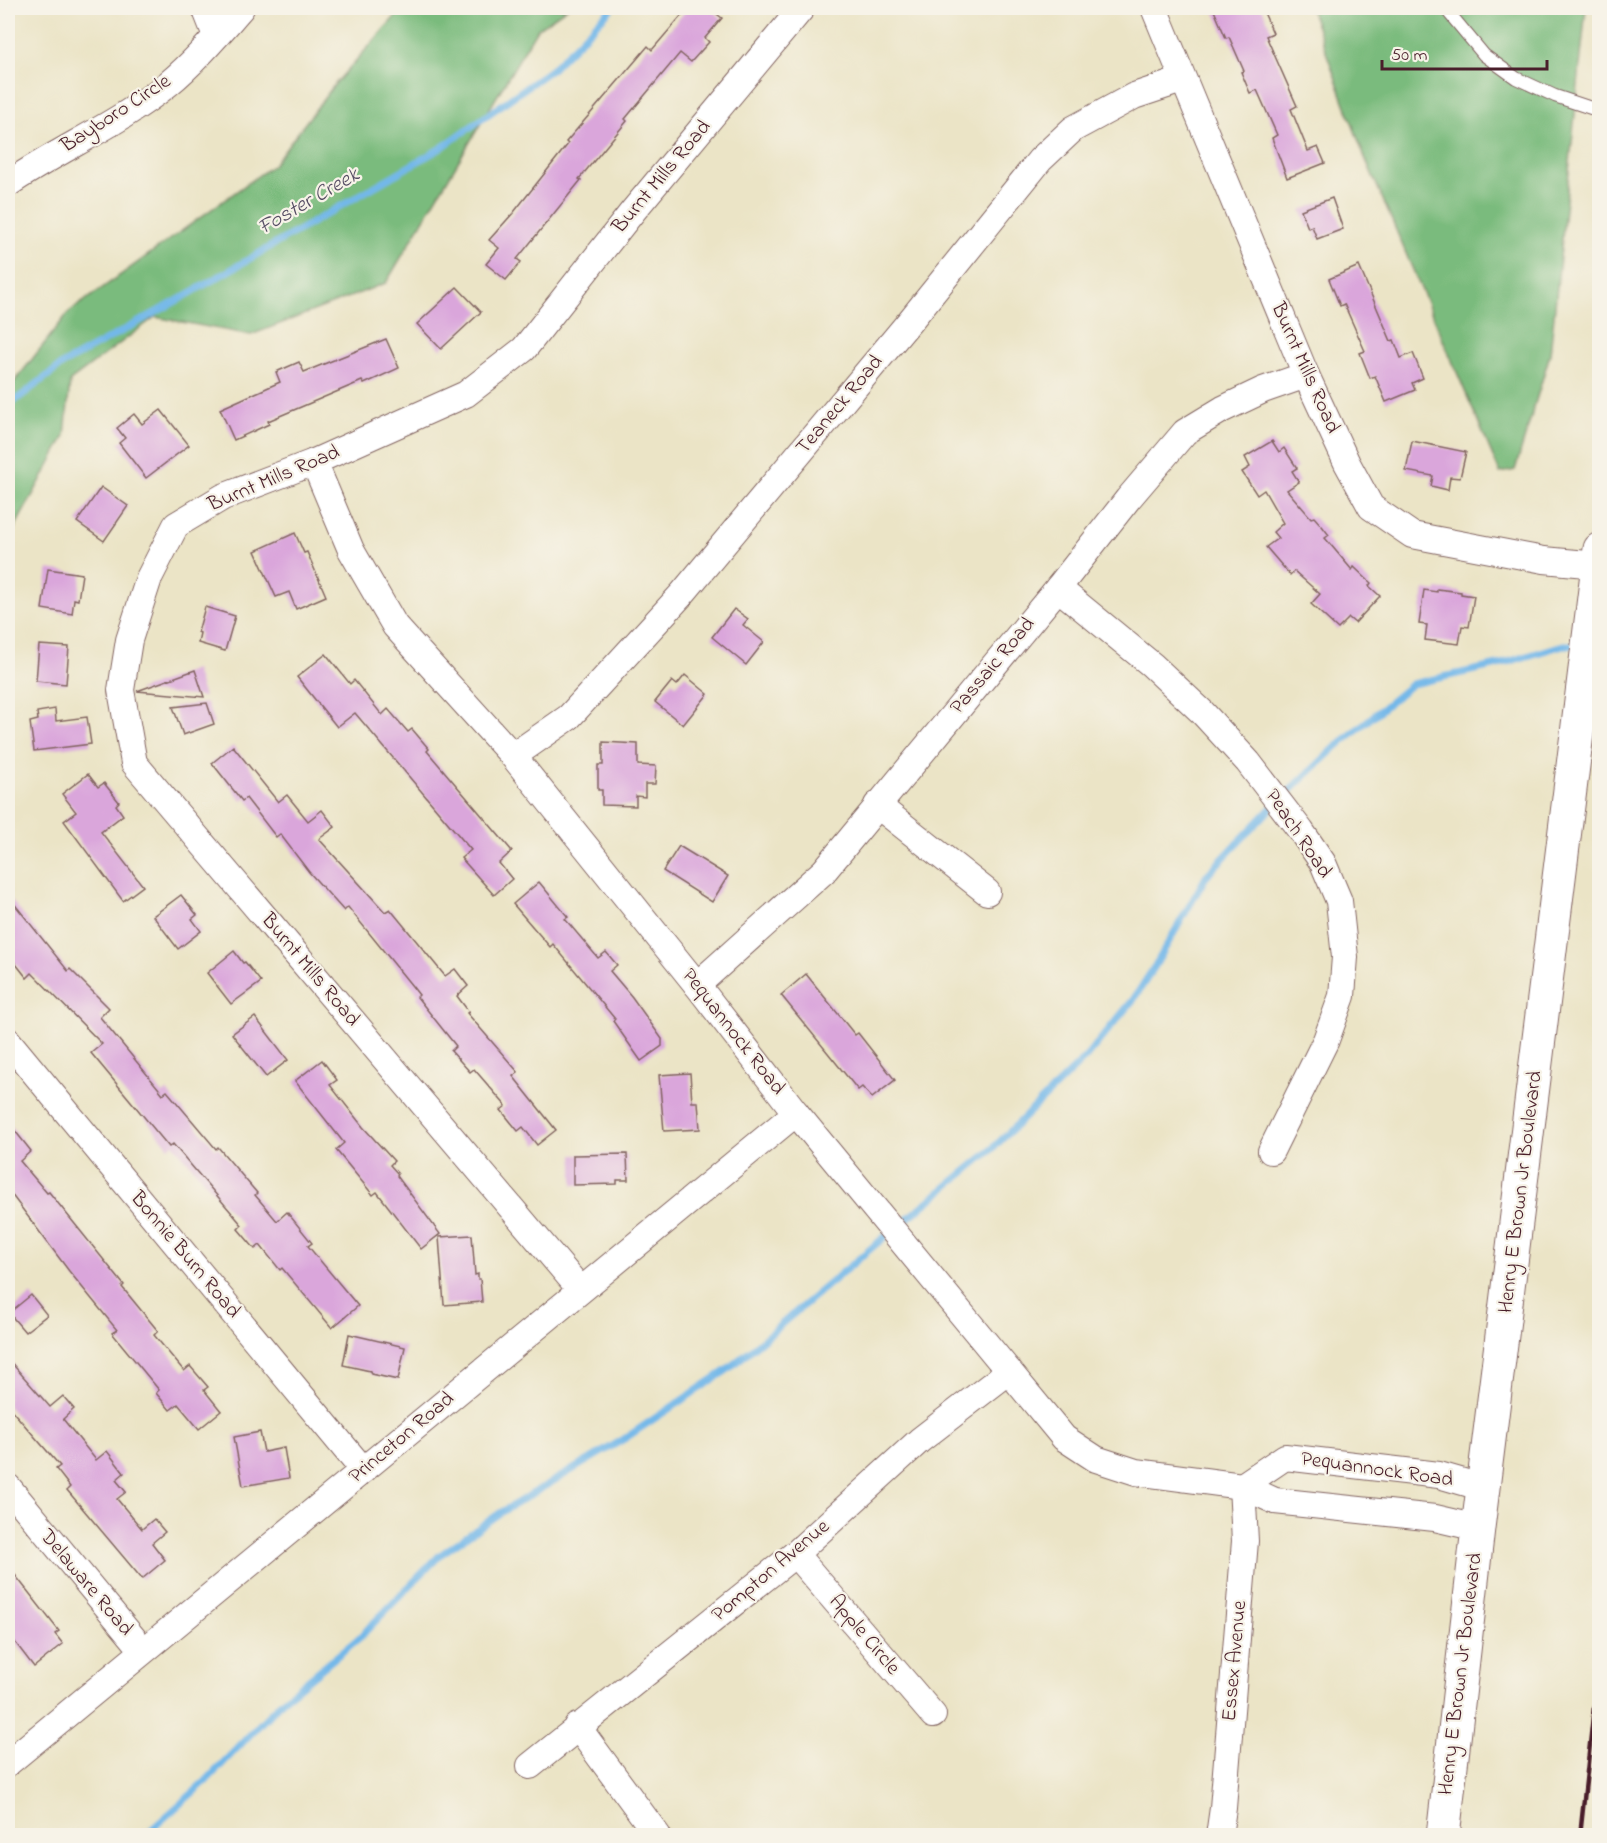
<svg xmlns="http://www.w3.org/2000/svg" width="1607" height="1843" font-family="'Indie Flower',sans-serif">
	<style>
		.forest { fill: #7abb7d; stroke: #626d54; stroke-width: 1.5 }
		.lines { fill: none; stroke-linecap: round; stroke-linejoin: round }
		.stream { stroke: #73b8e9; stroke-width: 7 }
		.building { fill: #daa6db }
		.lane-casing { stroke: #826461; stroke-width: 14 }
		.street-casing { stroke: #826461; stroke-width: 28 }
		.secondary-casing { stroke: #826461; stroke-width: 35 }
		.lane { stroke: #fff; stroke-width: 12 }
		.street { stroke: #fff; stroke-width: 26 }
		.secondary { stroke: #fff; stroke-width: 33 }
		.rail { stroke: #4a1f2b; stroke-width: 4.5 }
		.labels { text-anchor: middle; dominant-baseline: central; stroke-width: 4.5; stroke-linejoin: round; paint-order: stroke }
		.street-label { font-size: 21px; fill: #4a1f2b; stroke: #f7f3e8 }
		.water-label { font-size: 22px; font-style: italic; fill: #564d64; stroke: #f7f3e8 }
	</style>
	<rect width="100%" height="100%" fill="#f7f3e8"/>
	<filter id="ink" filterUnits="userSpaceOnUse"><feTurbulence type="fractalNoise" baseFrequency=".0167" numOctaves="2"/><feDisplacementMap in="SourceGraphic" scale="12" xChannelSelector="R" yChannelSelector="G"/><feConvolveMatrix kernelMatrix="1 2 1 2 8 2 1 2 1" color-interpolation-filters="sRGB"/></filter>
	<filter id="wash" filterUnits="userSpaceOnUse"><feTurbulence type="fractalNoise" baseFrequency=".008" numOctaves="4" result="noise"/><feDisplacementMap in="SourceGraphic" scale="24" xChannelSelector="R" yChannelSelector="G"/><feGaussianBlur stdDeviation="1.35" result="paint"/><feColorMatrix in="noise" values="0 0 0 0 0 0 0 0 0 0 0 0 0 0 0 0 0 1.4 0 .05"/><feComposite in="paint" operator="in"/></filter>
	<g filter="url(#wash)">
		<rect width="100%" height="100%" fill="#ebe4c6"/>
		<!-- forest -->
		<g class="forest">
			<path d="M 403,8 L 567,8 L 537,29 L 386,283 L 251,335 L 155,317 L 70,381 L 65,436 L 8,540 L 8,390 L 69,312 L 273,165 L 335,84 Z"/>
			<path d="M 1310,8 L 1586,8 L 1550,354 L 1515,470 L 1500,473 L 1363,153 Z"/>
		</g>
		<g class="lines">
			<!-- stream -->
			<g class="stream">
				<path d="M 8,406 L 63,364 L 180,299 L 441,148 L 552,69 L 612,8"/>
				<path d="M 1282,798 L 1337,746 L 1412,684 L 1498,665 L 1563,645 L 1580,645"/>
				<path d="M 897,1227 L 989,1152 L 1086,1057 L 1133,1000 L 1155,966 L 1207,875 L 1274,805"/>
				<path d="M 144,1836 L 205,1782 L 282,1701 L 359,1638 L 440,1555 L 500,1513 L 624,1439 L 727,1370 L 888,1234"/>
			</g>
		</g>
		<g id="blocks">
			<!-- building -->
			<g class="building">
				<path d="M 688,8 L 709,8 L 722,18 L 705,38 L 709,42 L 691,62 L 680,53 L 625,119 L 627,121 L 579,179 L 581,180 L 517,259 L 521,262 L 506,280 L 486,264 L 499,248 L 489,240 L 514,212 L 568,144 L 566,142 L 602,100 L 648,46 L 652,50 Z"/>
				<path d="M 1213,8 L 1262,8 L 1273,33 L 1266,36 L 1297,106 L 1291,109 L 1308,151 L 1318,147 L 1325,163 L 1287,178 L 1272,138 L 1277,135 L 1257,90 L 1250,93 L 1241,72 L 1244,71 L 1229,37 L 1226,38 Z"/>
				<path d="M 1332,198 L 1343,229 L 1317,239 L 1312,226 L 1308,228 L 1301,210 Z"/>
				<path d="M 1359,266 L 1391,341 L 1394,340 L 1401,358 L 1413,353 L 1423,378 L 1412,383 L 1415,390 L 1386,402 L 1375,376 L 1370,378 L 1360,353 L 1365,351 L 1344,304 L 1340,306 L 1329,279 Z"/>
				<path d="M 457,287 L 481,312 L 441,349 L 417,324 Z"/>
				<path d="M 386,339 L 399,368 L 364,384 L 362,381 L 268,421 L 269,424 L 234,440 L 220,409 L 280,382 L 276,372 L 299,362 L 304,372 Z"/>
				<path d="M 161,410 L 189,445 L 146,478 L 119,443 L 125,438 L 117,428 L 134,414 L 142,424 Z"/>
				<path d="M 1272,441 L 1279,452 L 1284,448 L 1297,468 L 1292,471 L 1299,482 L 1287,490 L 1311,518 L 1314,517 L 1322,526 L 1329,535 L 1325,538 L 1352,570 L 1354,567 L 1371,583 L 1369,586 L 1380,596 L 1355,623 L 1349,618 L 1338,629 L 1311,604 L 1320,594 L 1294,571 L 1290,575 L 1266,547 L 1278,538 L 1273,532 L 1283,523 L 1264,490 L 1257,495 L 1242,472 L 1250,467 L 1245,457 Z"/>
				<path d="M 1412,441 L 1466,452 L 1460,478 L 1450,477 L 1448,490 L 1431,486 L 1433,476 L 1406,471 Z"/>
				<path d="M 101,487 L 128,506 L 104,541 L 77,522 Z"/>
				<path d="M 295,533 L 304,553 L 307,552 L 326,596 L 296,609 L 289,592 L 276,597 L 255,551 Z"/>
				<path d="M 48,569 L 82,574 L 78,600 L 74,599 L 72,614 L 42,609 Z"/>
				<path d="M 1437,589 L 1461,592 L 1461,594 L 1474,596 L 1469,627 L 1462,626 L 1459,644 L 1425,640 L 1427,625 L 1419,624 L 1424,590 L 1437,592 Z"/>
				<path d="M 205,607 L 235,616 L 225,651 L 198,643 L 200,633 L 198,632 Z"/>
				<path d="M 734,609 L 748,619 L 743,625 L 764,642 L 746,665 L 712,637 Z"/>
				<path d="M 39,645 L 69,647 L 66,684 L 36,681 Z"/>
				<path d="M 326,654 L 350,684 L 354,680 L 382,715 L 388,709 L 408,732 L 412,729 L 429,749 L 427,751 L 512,851 L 499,863 L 512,879 L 494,895 L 461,858 L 471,850 L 355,713 L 337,727 L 297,677 Z"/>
				<path d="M 195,670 L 204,697 L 137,691 Z"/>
				<path d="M 685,675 L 708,694 L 683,725 L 655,702 L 672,681 L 677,685 Z"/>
				<path d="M 207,703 L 214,724 L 183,735 L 173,707 Z"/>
				<path d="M 55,709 L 56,721 L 87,717 L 91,744 L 34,751 L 30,722 L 38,720 L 37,712 Z"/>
				<path d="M 603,742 L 638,744 L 638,765 L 656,766 L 655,784 L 645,784 L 645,797 L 636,796 L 636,806 L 602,805 L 602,790 L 598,790 L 598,765 L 603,765 Z"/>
				<path d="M 233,746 L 278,802 L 287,795 L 308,821 L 322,810 L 335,827 L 319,839 L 385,912 L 390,909 L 445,976 L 455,969 L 468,986 L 457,996 L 469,1012 L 467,1013 L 512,1065 L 518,1072 L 513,1076 L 556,1130 L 537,1145 L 523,1127 L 518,1131 L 501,1110 L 506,1106 L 474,1069 L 470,1072 L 451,1051 L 456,1046 L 417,997 L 419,995 L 412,986 L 348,907 L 344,911 L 309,872 L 280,834 L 276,837 L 246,798 L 242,801 L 212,763 Z"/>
				<path d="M 88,774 L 98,787 L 104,783 L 119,802 L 116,805 L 123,815 L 101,832 L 143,886 L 123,901 L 64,821 L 76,812 L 62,794 Z"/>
				<path d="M 679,846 L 728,876 L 712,902 L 663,871 Z"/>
				<path d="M 539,882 L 568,917 L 565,919 L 598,958 L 606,952 L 617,965 L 610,971 L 632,997 L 662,1039 L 662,1046 L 641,1061 L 613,1021 L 615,1019 L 553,944 L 550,947 L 513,904 Z"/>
				<path d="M 181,895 L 197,915 L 192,919 L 201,931 L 178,949 L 153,916 Z"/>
				<path d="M 8,896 L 68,971 L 70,969 L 109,1008 L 100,1017 L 163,1094 L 167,1091 L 216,1149 L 218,1147 L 257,1193 L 255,1195 L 277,1221 L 287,1212 L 312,1243 L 308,1246 L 358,1306 L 332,1328 L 282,1268 L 280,1270 L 260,1245 L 255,1249 L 238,1229 L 242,1225 L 173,1144 L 169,1147 L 91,1053 L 102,1044 L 32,973 L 27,978 L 8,954 Z"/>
				<path d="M 234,951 L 243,963 L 245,962 L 261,982 L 231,1004 L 207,973 Z"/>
				<path d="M 806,974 L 855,1035 L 858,1033 L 895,1080 L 872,1098 L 862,1087 L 858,1090 L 781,995 Z"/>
				<path d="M 255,1017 L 288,1060 L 266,1077 L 232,1034 Z"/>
				<path d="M 322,1060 L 337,1080 L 330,1085 L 363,1127 L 394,1161 L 390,1165 L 398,1174 L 397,1176 L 440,1234 L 421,1249 L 377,1192 L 373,1195 L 336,1150 L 344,1143 L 295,1081 Z"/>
				<path d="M 690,1073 L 692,1102 L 698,1102 L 700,1129 L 664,1131 L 659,1075 Z"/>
				<path d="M 8,1122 L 31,1151 L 20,1161 L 47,1193 L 49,1192 L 124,1285 L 122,1287 L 158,1331 L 154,1335 L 184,1371 L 190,1366 L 208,1387 L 204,1390 L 221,1411 L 199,1429 L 178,1404 L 170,1410 L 156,1393 L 159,1390 L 112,1333 L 117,1330 L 69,1271 L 8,1190 Z"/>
				<path d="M 627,1154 L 628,1180 L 617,1180 L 617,1184 L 573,1185 L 573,1155 Z"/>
				<path d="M 472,1235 L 475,1275 L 478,1274 L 478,1279 L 480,1279 L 482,1302 L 444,1305 L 439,1237 Z"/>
				<path d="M 31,1295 L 47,1315 L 25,1332 L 9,1313 Z"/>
				<path d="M 349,1334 L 405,1347 L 398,1380 L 371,1374 L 370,1371 L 343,1365 Z"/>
				<path d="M 8,1359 L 50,1407 L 63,1396 L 74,1409 L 63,1419 L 96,1460 L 107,1451 L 124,1473 L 116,1480 L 126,1492 L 117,1499 L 142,1529 L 154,1519 L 165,1532 L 152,1543 L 165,1560 L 142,1579 L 67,1490 L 70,1487 L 56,1469 L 60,1466 L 8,1406 Z"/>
				<path d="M 260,1432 L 264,1452 L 284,1448 L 289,1478 L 243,1486 L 234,1437 Z"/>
				<path d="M 8,1566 L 59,1631 L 55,1634 L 63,1644 L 34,1667 L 8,1633 Z"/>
			</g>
		</g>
	</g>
	<g filter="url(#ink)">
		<use href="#blocks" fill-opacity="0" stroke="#826461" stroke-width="1.5"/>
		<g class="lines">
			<defs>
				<path id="lane" d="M 1445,8 L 1484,55 L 1516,78 L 1555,96 L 1600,111"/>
				<g id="street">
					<path d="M 205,8 L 216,36"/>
					<path d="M 1154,8 L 1306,375 L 1347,463 L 1371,507 L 1412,535 L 1544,560 L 1598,565"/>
					<path d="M 8,184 C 59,149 119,124 168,84 C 195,62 219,33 241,8"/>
					<path d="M 314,462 L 351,550 L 395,626 L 513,756 L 697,985 L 796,1113 L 1064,1438 L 1096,1459 L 1136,1472 L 1242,1486 L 1275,1501 L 1435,1518 L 1478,1528"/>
					<path d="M 1058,588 L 1152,665 L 1202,712 L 1248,762 L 1301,831 L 1323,863 L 1339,901 L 1345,957 L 1342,996 L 1326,1040 L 1271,1151"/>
					<path d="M 513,756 L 569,717 L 682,594 L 910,321 L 1040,160 L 1073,129 L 1134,96 L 1182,80"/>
					<path d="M 877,805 L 987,892"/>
					<path d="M 697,985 L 824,871 L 1058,588 L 1128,499 L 1185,432 L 1223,409 L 1263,390 L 1306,375"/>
					<path d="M 8,1041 L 363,1470"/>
					<path d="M 580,1289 L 134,763 L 121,690 L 129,640 L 149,578 L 176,525 L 223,497 L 314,462 L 466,394 L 524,349 L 633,211 L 802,8"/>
					<path d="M 1242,1486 L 1285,1457 L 1439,1475 L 1484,1488"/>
					<path d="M 8,1487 L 143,1650"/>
					<path d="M 795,1554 L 933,1715"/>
					<path d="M 577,1726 L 658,1836"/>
					<path d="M 8,1763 L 796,1113"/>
					<path d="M 530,1766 L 795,1554 L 920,1440 L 1008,1372"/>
					<path d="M 1219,1836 L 1223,1808 L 1245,1541 L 1242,1486"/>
				</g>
				<path id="secondary" d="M 1443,1836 L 1478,1528 L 1600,549"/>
			</defs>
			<!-- lane casing -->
			<use href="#lane" class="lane-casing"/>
			<!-- street casing -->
			<use href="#street" class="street-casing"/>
			<!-- secondary casing -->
			<use href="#secondary" class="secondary-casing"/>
			<!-- lane -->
			<use href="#lane" class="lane"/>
			<!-- street -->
			<use href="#street" class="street"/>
			<!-- secondary -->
			<use href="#secondary" class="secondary"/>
			<!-- rail -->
			<path class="rail" d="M 1580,1836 L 1600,1652"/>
		</g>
	</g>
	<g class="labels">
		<!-- street labels -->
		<g class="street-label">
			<text transform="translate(116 114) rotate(-33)">Bayboro Circle</text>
			<text transform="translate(662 177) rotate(-50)">Burnt Mills Road</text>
			<text transform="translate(1305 368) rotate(66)">Burnt Mills Road</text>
			<text transform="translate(840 405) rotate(-50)">Teaneck Road</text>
			<text transform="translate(274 479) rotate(-23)">Burnt Mills Road</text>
			<text transform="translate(993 666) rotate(-50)">Passaic Road</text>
			<text transform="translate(1298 834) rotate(56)">Peach Road</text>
			<text transform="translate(310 970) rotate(50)">Burnt Mills Road</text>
			<text transform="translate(733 1032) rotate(52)">Pequannock Road</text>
			<text transform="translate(1521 1192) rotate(-83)">Henry E Brown Jr Boulevard</text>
			<text transform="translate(185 1255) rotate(50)">Bonnie Burn Road</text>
			<text transform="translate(402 1438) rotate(-40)">Princeton Road</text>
			<text transform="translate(1377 1470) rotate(8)">Pequannock Road</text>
			<text transform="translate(771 1571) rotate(-40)">Pompton Avenue</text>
			<text transform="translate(86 1583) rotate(50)">Delaware Road</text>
			<text transform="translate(864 1635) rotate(50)">Apple Circle</text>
			<text transform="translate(1235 1661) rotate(-85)">Essex Avenue</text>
			<text transform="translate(1461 1674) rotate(-83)">Henry E Brown Jr Boulevard</text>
		</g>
		<!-- water labels -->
		<g class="water-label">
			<text transform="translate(309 202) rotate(-30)">Foster Creek</text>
		</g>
	</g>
	<!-- margin -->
	<rect width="1607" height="1843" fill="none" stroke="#f7f3e8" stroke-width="30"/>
	<!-- scale -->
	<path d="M1382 60v9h165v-9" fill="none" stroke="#4a1f2b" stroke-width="3"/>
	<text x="1391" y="60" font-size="18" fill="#4a1f2b" stroke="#f7f3e8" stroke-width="4.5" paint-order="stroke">50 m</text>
</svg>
